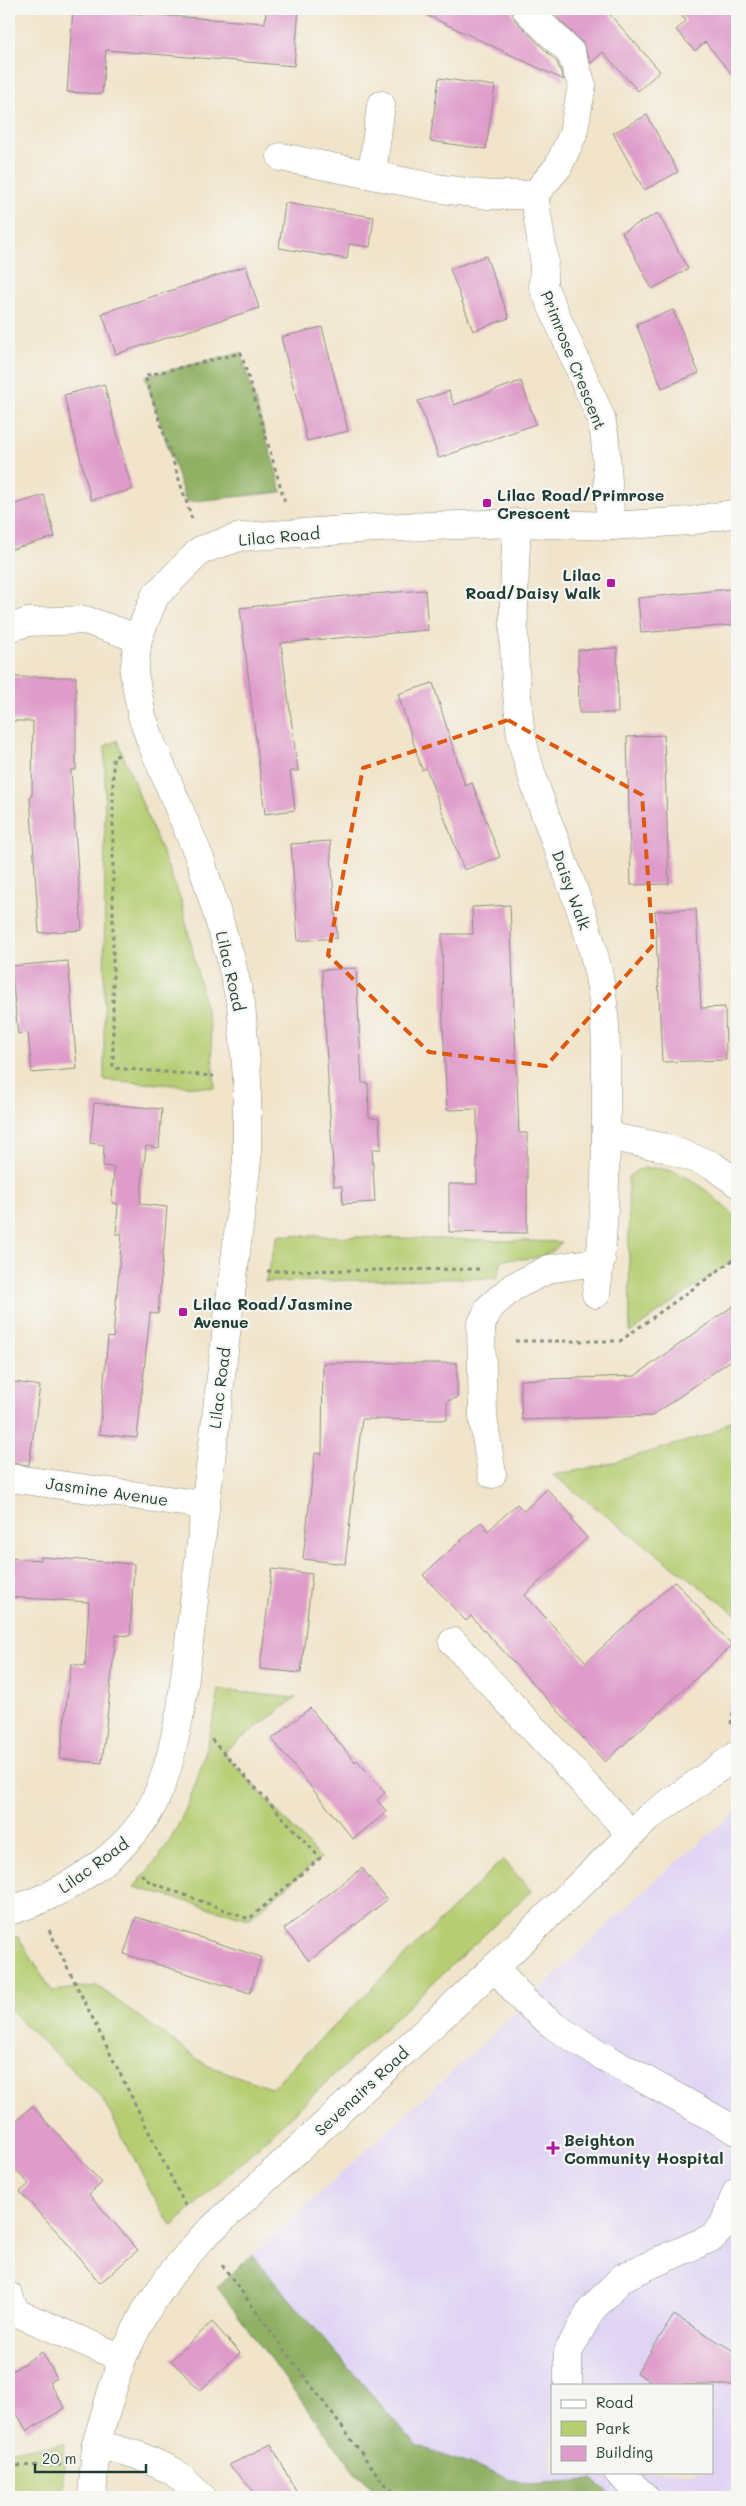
<svg xmlns="http://www.w3.org/2000/svg" width="746" height="2506" font-family="Mali,sans-serif">
	<style>
		.built { fill: #e0d4f4; fill-rule: evenodd }
		.green { fill: #b6cd72; stroke: #6a8553 }
		.forest { fill: #90b064; stroke: #58764c }
		.building { fill: #df9cca }
		.lines { fill: none; stroke-linecap: round; stroke-linejoin: round }
		.minor-casing { stroke: #88907f; stroke-width: 29 }
		.path { stroke: #88907f; stroke-width: 3; stroke-dasharray: 4 4; stroke-linecap: butt }
		.minor { stroke: #fff; stroke-width: 28 }
		.marked { fill: none; stroke: #de580e; stroke-width: 4; stroke-dasharray: 10 6; stroke-linejoin: round }
		.poi-dot { fill: #b5179e; stroke: #f6f6f2; stroke-width: 2 }
		.labels { text-anchor: middle; dominant-baseline: central; stroke-width: 4.5; stroke-linejoin: round; paint-order: stroke }
		.street-label { font-size: 16px; fill: #1f3d34; stroke: #f6f6f2 }
		.poi-label { font-size: 16px; font-weight: bold; fill: #1f3d34; stroke: #f6f6f2; text-anchor: start }
	</style>
	<rect width="100%" height="100%" fill="#f6f6f2"/>
	<filter id="ink" filterUnits="userSpaceOnUse"><feTurbulence type="fractalNoise" baseFrequency=".02" numOctaves="2"/><feDisplacementMap in="SourceGraphic" scale="10" xChannelSelector="R" yChannelSelector="G"/><feConvolveMatrix kernelMatrix="1 2 1 2 8 2 1 2 1" color-interpolation-filters="sRGB"/></filter>
	<filter id="wash" filterUnits="userSpaceOnUse"><feTurbulence type="fractalNoise" baseFrequency=".0096" numOctaves="4" result="noise"/><feDisplacementMap in="SourceGraphic" scale="20" xChannelSelector="R" yChannelSelector="G"/><feGaussianBlur stdDeviation="1.12" result="paint"/><feColorMatrix in="noise" values="0 0 0 0 0 0 0 0 0 0 0 0 0 0 0 0 0 1.4 0 .05"/><feComposite in="paint" operator="in"/></filter>
	<g filter="url(#wash)">
		<rect width="100%" height="100%" fill="#f1e4ca"/>
		<!-- built -->
		<path class="built" d="M 737,1811 L 737,2497 L 614,2497 L 593,2480 L 526,2484 L 416,2446 L 252,2255 L 486,2041 L 651,1884 ZM 552,2385 L 712,2385 L 712,2472 L 552,2472 Z"/>
		<!-- green -->
		<g class="green">
			<path d="M 117,740 L 181,900 L 210,1028 L 215,1088 L 104,1080 L 105,746 Z"/>
			<path d="M 648,1168 C 688,1167 709,1194 737,1218 L 737,1257 L 630,1333 L 628,1177 L 637,1170 Z"/>
			<path d="M 278,1235 L 562,1242 C 544,1262 527,1258 502,1260 L 497,1278 L 265,1282 Z"/>
			<path d="M 737,1416 L 737,1615 L 553,1475 L 601,1466 L 711,1434 Z"/>
			<path d="M 219,1690 L 296,1698 L 223,1752 L 320,1858 L 249,1919 L 134,1887 C 142,1877 151,1867 159,1857 C 191,1813 210,1744 219,1690 Z"/>
			<path d="M 503,1859 L 531,1891 L 173,2226 L 161,2210 L 102,2098 L 9,2010 L 9,1937 L 18,1937 L 52,1991 L 97,1986 L 206,2065 L 271,2088 Z"/>
			<path d="M 65,2444 L 62,2497 L 9,2497 L 9,2450 Z"/>
		</g>
		<!-- forest -->
		<g class="forest">
			<path d="M 241,353 L 282,492 L 186,502 L 145,376 Z"/>
			<path d="M 252,2255 L 416,2446 L 526,2484 L 593,2480 L 614,2497 L 383,2497 L 354,2472 L 217,2287 Z"/>
		</g>
		<g id="blocks">
			<!-- building -->
			<g class="building">
				<path d="M 73,9 L 265,23 L 266,9 L 299,9 L 294,66 L 106,50 L 102,94 L 67,92 Z"/>
				<path d="M 414,9 L 511,9 L 515,20 L 557,62 L 564,80 Z"/>
				<path d="M 548,9 L 605,9 L 660,71 L 638,91 L 603,52 L 591,63 L 582,42 Z"/>
				<path d="M 676,9 L 737,9 L 737,80 L 705,42 L 695,51 L 676,30 L 686,21 Z"/>
				<path d="M 439,78 L 495,86 L 486,149 L 430,141 Z"/>
				<path d="M 647,115 L 678,172 L 644,190 L 613,133 Z"/>
				<path d="M 285,203 L 374,217 L 370,247 L 349,244 L 347,259 L 279,248 Z"/>
				<path d="M 658,213 L 688,269 L 652,289 L 622,232 Z"/>
				<path d="M 486,256 L 509,318 L 473,331 L 450,269 Z"/>
				<path d="M 246,266 L 259,308 L 116,354 L 102,313 Z"/>
				<path d="M 673,310 L 699,373 L 662,388 L 636,324 Z"/>
				<path d="M 322,327 L 348,431 L 307,441 L 281,337 Z"/>
				<path d="M 521,381 L 536,424 L 439,458 L 418,401 L 449,391 L 454,405 Z"/>
				<path d="M 104,384 L 132,490 L 91,500 L 64,395 Z"/>
				<path d="M 44,495 L 55,537 L 9,550 L 9,506 Z"/>
				<path d="M 730,589 L 733,625 L 641,633 L 638,598 Z"/>
				<path d="M 425,590 L 428,630 L 281,643 L 298,771 L 290,771 L 295,810 L 265,814 L 240,608 L 345,596 Z"/>
				<path d="M 617,648 L 618,713 L 579,713 L 578,650 Z"/>
				<path d="M 9,677 L 76,677 L 76,770 L 71,770 L 82,930 L 39,933 L 30,796 L 32,796 L 33,721 L 9,721 Z"/>
				<path d="M 433,683 L 465,786 L 472,783 L 500,857 L 464,870 L 426,768 L 422,770 L 398,694 Z"/>
				<path d="M 664,735 L 669,884 L 631,885 L 627,737 Z"/>
				<path d="M 330,841 L 337,938 L 298,941 L 291,844 Z"/>
				<path d="M 510,905 L 519,1133 L 527,1133 L 527,1233 L 449,1232 L 449,1184 L 477,1184 L 477,1109 L 447,1110 L 443,1022 L 442,934 L 473,934 L 472,907 Z"/>
				<path d="M 696,909 L 701,1008 L 725,1007 L 726,1060 L 662,1062 L 655,911 Z"/>
				<path d="M 68,961 L 77,1069 L 32,1073 L 28,1033 L 18,1034 L 11,966 Z"/>
				<path d="M 356,968 L 362,1083 L 368,1083 L 369,1117 L 379,1119 L 381,1149 L 372,1149 L 375,1202 L 343,1204 L 342,1186 L 334,1186 L 322,970 Z"/>
				<path d="M 94,1103 L 162,1109 L 159,1148 L 146,1146 L 140,1204 L 167,1207 L 158,1314 L 150,1313 L 137,1438 L 99,1434 L 108,1337 L 113,1338 L 122,1234 L 116,1234 L 118,1204 L 112,1203 L 114,1167 L 103,1166 L 104,1145 L 90,1143 Z"/>
				<path d="M 737,1303 L 737,1356 L 652,1416 L 522,1420 L 520,1380 L 635,1376 Z"/>
				<path d="M 323,1363 L 457,1363 L 457,1398 L 447,1401 L 447,1420 L 362,1419 L 345,1564 L 303,1559 L 315,1453 L 322,1454 Z"/>
				<path d="M 9,1381 L 40,1386 L 29,1465 L 9,1463 Z"/>
				<path d="M 547,1489 L 572,1516 L 572,1521 L 587,1538 L 525,1595 L 586,1662 L 675,1581 L 732,1645 L 605,1762 L 471,1616 L 466,1621 L 423,1575 L 481,1522 L 488,1531 L 517,1504 L 524,1511 Z"/>
				<path d="M 41,1557 L 134,1564 L 130,1636 L 116,1635 L 102,1763 L 60,1759 L 71,1664 L 85,1666 L 89,1602 L 9,1597 L 9,1558 L 41,1560 Z"/>
				<path d="M 272,1569 L 312,1574 L 301,1673 L 260,1669 Z"/>
				<path d="M 310,1708 L 355,1762 L 357,1760 L 385,1793 L 377,1800 L 387,1812 L 353,1839 L 272,1739 Z"/>
				<path d="M 362,1868 L 387,1900 L 309,1961 L 284,1929 Z"/>
				<path d="M 136,1917 L 261,1957 L 250,1993 L 124,1954 Z"/>
				<path d="M 32,2106 L 102,2183 L 89,2194 L 138,2250 L 100,2283 L 61,2236 L 20,2192 L 29,2184 L 9,2163 L 9,2128 Z"/>
				<path d="M 674,2315 L 737,2353 L 737,2385 L 657,2385 L 637,2373 Z"/>
				<path d="M 212,2322 L 240,2353 L 200,2391 L 171,2360 Z"/>
				<path d="M 42,2352 L 57,2378 L 49,2382 L 65,2408 L 27,2431 L 9,2401 L 9,2373 Z"/>
				<path d="M 271,2444 L 299,2497 L 259,2497 L 229,2465 Z"/>
			</g>
		</g>
	</g>
	<g filter="url(#ink)">
		<use href="#blocks" fill-opacity="0" stroke="#88907f" stroke-width="1"/>
		<g class="lines">
			<defs>
				<g id="minor">
					<path d="M 281,157 L 442,189 L 489,195 L 534,195 L 558,167 L 573,134 L 582,85 L 571,53 L 526,9"/>
					<path d="M 372,174 L 381,105"/>
					<path d="M 534,195 L 544,259 L 543,286 L 601,418 L 605,439 L 611,526"/>
					<path d="M 517,523 C 514,584 511,643 518,704 C 519,715 519,728 522,739 C 542,826 589,905 602,994 C 607,1030 606,1069 606,1105 C 606,1167 605,1232 596,1294"/>
					<path d="M 9,628 L 28,622 L 85,620 L 138,638"/>
					<path d="M 606,1136 L 663,1147 L 712,1165 L 737,1183"/>
					<path d="M 492,1474 L 483,1417 L 481,1325 L 490,1307 L 513,1287 L 549,1269 L 601,1261"/>
					<path d="M 9,1478 L 204,1505"/>
					<path d="M 453,1642 L 631,1834"/>
					<path d="M 9,1911 C 62,1895 127,1856 153,1804 C 168,1775 174,1741 181,1709 L 247,1160 L 247,1078 L 241,1004 L 230,956 L 201,861 L 151,742 L 142,716 L 134,673 L 138,638 L 155,596 L 201,550 L 240,537 L 376,528 L 517,523 L 611,526 L 690,521 L 737,513"/>
					<path d="M 495,1967 L 525,2002 L 554,2026 L 599,2054 L 737,2131"/>
					<path d="M 9,2296 L 15,2312 L 122,2358"/>
					<path d="M 568,2385 L 568,2352 L 591,2310 L 623,2277 L 713,2237 L 723,2226 L 737,2191"/>
					<path d="M 96,2444 L 137,2455 L 173,2471 L 202,2497"/>
					<path d="M 618,2472 L 645,2497"/>
					<path d="M 92,2497 L 96,2444 L 122,2358 L 145,2312 L 171,2274 L 202,2238 L 495,1967 L 649,1817 L 737,1755"/>
				</g>
			</defs>
			<!-- minor casing -->
			<use href="#minor" class="minor-casing"/>
			<!-- path -->
			<g class="path">
				<path d="M 192,519 L 145,376 L 241,353 L 285,502"/>
				<path d="M 119,755 L 113,757 L 113,1068 L 214,1076"/>
				<path d="M 267,1271 L 480,1269"/>
				<path d="M 515,1341 L 620,1341 L 737,1257"/>
				<path d="M 731,1724 L 737,1690"/>
				<path d="M 141,1874 L 150,1882 L 249,1919 L 320,1858 L 210,1738"/>
				<path d="M 49,1930 L 186,2207"/>
				<path d="M 222,2265 L 382,2481 L 399,2497"/>
				<path d="M 9,2466 L 61,2465"/>
			</g>
			<!-- minor -->
			<use href="#minor" class="minor"/>
		</g>
	</g>
	<!-- marked area -->
	<path class="marked" d="M 508,720 L 642,795 L 653,945 L 546,1066 L 429,1052 L 328,955 L 363,768 Z"/>
	<!-- markers -->
	<g class="poi-dot">
		<rect x="482" y="498" width="10" height="10" rx="2.5"/>
		<rect x="606" y="578" width="10" height="10" rx="2.5"/>
		<rect x="178" y="1307" width="10" height="10" rx="2.5"/>
		<path d="M550.5 2140.5h5v5h5v5h-5v5h-5v-5h-5v-5h5z"/>
	</g>
	<g class="labels">
		<!-- street labels -->
		<g class="street-label">
			<text transform="translate(574 360) rotate(68)">Primrose Crescent</text>
			<text transform="translate(279 536) rotate(-5)">Lilac Road</text>
			<text transform="translate(572 890) rotate(70)">Daisy Walk</text>
			<text transform="translate(231 971) rotate(77)">Lilac Road</text>
			<text transform="translate(219 1388) rotate(-83)">Lilac Road</text>
			<text transform="translate(107 1491) rotate(8)">Jasmine Avenue</text>
			<text transform="translate(93 1865) rotate(-36)">Lilac Road</text>
			<text transform="translate(361 2091) rotate(-43)">Sevenairs Road</text>
		</g>
		<!-- poi labels -->
		<g class="poi-label">
			<text x="497" y="494">Lilac Road/Primrose<tspan x="497" dy="18">Crescent</tspan></text>
			<text x="601" y="574" text-anchor="end">Lilac<tspan x="601" dy="18">Road/Daisy Walk</tspan></text>
			<text x="193" y="1303">Lilac Road/Jasmine<tspan x="193" dy="18">Avenue</tspan></text>
			<text x="564" y="2139">Beighton<tspan x="564" dy="18">Community Hospital</tspan></text>
		</g>
	</g>
	<!-- margin -->
	<rect width="746" height="2506" fill="none" stroke="#f6f6f2" stroke-width="30"/>
	<!-- legend -->
	<rect x="551" y="2384" width="162" height="90" fill="#f6f6f2" stroke="#a0aca6"/>
	<rect x="561" y="2400" width="25" height="8" fill="#ffffff" stroke="#a0aca6"/>
	<text x="596" y="2408" font-size="15" fill="#1f3d34">Road</text>
	<rect x="561" y="2421" width="25" height="15" fill="#b6cd72" stroke="#a0aca6"/>
	<text x="596" y="2434" font-size="15" fill="#1f3d34">Park</text>
	<rect x="561" y="2446" width="25" height="15" fill="#df9cca" stroke="#a0aca6"/>
	<text x="596" y="2458" font-size="15" fill="#1f3d34">Building</text>
	<!-- scale -->
	<path d="M35 2464v8h111v-8" fill="none" stroke="#1f3d34" stroke-width="2.5"/>
	<text x="42" y="2464" font-size="15" fill="#1f3d34" stroke="#f6f6f2" stroke-width="4" paint-order="stroke">20 m</text>
</svg>
